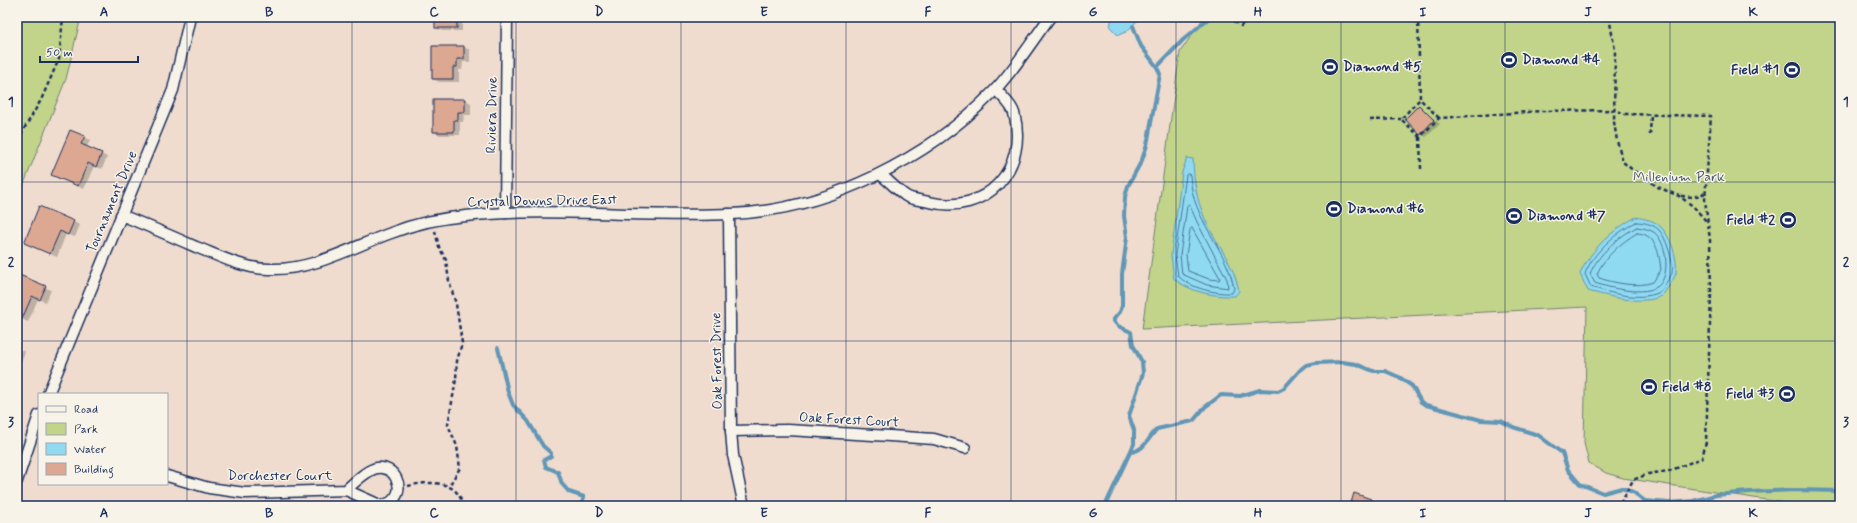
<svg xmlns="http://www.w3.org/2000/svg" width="1857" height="523" font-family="Mynerve,sans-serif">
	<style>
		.green { fill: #c2d48a; stroke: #6e8274 }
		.water { fill: #8fdaf0; stroke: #6196b6 }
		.shadow { fill: #0003 }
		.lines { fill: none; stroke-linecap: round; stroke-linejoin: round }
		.shore { stroke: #497398; stroke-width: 1 }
		.stream { stroke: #6196b6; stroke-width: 4 }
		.building { fill: #dda892; stroke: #1b2f5e }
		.minor-casing { stroke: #1b2f5e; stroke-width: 13 }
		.path { stroke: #1b2f5e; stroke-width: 2.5; stroke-dasharray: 4 3; stroke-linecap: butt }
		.minor { stroke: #f7f3e8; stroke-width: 10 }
		.grid { fill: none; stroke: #1b2f5e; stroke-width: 1; stroke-opacity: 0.55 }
		.labels { text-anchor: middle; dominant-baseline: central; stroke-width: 3; stroke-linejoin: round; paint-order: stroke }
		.poi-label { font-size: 14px; font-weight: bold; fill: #1b2f5e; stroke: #f7f3e8; text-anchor: start }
		.street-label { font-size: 14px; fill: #1b2f5e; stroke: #f7f3e8 }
		.park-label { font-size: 14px; fill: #455869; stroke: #f7f3e8 }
		.neatline { fill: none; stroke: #1b2f5e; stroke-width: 1.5 }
		.grid-label { font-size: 13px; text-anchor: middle; font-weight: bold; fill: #1b2f5e }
	</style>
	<rect width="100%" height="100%" fill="#efdcce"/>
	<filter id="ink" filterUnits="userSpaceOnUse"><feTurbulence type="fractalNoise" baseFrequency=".025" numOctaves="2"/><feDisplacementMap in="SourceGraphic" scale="8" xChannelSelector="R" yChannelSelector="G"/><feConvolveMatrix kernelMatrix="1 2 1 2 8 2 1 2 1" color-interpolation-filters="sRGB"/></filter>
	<g filter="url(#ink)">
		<!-- green -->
		<g class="green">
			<path d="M 17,17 L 81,17 L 66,79 L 17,201 Z"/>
			<path d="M 1204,17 L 1840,17 L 1840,506 L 1806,506 L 1623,478 L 1606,473 L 1589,463 L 1584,443 L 1587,307 L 1142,329 L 1180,52 Z"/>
		</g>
		<!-- water -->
		<g class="water">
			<path d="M 1112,17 L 1141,17 L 1126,32 L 1118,35 L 1110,27 Z"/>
			<path d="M 1187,158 L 1193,159 C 1194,183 1196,197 1205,219 C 1216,244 1234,263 1239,291 L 1235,296 C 1214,297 1191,292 1174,279 L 1171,255 L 1182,172 Z"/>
			<path d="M 1636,217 C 1644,219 1655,220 1661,227 C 1671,237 1678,259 1676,273 C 1675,277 1671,283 1669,286 C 1667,289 1664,294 1661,296 C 1643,306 1607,296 1588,291 L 1580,274 C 1591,249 1612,230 1636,217 Z"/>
		</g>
		<!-- shadow -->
		<g class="shadow">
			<path d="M 436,17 L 466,17 L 466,19 L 462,19 L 462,31 L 442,31 L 436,28 Z"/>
			<path d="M 464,47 L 470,50 L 470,62 L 463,62 L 462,70 L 459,70 L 459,82 L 439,82 L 433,79 Z"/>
			<path d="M 465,100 L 471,103 L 471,115 L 464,115 L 463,122 L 460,122 L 460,135 L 440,135 L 434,132 Z"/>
			<path d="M 1419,106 L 1440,124 L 1426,137 L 1420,134 Z"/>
			<path d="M 84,137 L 90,140 L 87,147 L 107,157 L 102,169 L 94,166 L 84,189 L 58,178 Z"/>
			<path d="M 39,207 L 80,225 L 75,237 L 66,234 L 57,257 L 31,246 Z"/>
			<path d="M 17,275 L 51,290 L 46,302 L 38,299 L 28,322 L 17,317 Z"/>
			<path d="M 17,348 L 25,352 L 20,364 L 17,363 Z"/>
			<path d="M 1355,494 L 1371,500 L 1379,506 L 1351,506 Z"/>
		</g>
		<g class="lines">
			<!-- shore -->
			<g class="shore">
				<path d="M 1188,174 L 1190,175 C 1192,221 1228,249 1234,289 L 1232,293 C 1215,294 1190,288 1178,276 L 1175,255 L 1186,175 Z"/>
				<path d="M 1189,204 L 1198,224 L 1227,279 L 1228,288 L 1207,285 L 1182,274 L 1180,255 L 1187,206 Z"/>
				<path d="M 1636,222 C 1643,222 1653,224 1659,230 C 1666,237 1674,262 1672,273 C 1671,276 1667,280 1666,284 C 1664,287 1661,291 1658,293 C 1638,301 1610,293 1591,287 L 1585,274 C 1593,252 1616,233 1636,222 Z"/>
				<path d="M 1637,227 C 1643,228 1650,229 1655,233 C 1667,243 1672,280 1655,288 C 1641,295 1609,288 1595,283 L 1590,274 C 1597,255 1619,236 1637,227 Z"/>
				<path d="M 1192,228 L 1220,278 L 1219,280 L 1209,279 L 1188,271 L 1186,255 L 1190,230 Z"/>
				<path d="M 1637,233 C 1657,234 1659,254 1661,270 L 1653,282 C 1638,288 1614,283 1599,278 L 1597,274 C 1603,258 1623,241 1637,233 Z"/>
			</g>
			<!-- stream -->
			<g class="stream">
				<path d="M 1157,67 L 1183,40 L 1210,17"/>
				<path d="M 498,348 L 508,392 L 513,405 L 528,421 L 543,446 L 551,453 L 551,456 L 544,460 L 546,467 L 558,472 L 562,484 L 569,492 L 584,497 L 581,506"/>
				<path d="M 1131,452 C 1145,450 1148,438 1157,429 L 1193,421 L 1205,407 L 1221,395 L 1240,396 L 1260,390 L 1278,391 L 1284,388 L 1301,369 L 1306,365 L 1316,363 L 1342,362 L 1356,364 L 1373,371 L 1385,371 L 1399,377 L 1412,386 L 1421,402 L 1426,405 L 1481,420 L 1501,421 L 1513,427 L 1538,435 L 1562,453 L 1568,470 L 1580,484 L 1603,493 L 1622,488 L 1633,492 L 1645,501 L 1669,503 L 1693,501 L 1716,495 L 1749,492 L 1797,490 L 1840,491"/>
				<path d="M 1105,506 L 1134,444 L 1134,430 L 1129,416 L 1143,373 L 1142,362 L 1133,345 L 1131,332 L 1118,326 L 1113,320 L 1120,312 L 1122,306 L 1122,274 L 1127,237 L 1124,216 L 1125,197 L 1128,186 L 1142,160 L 1147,145 L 1160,74 L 1157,67 L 1141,46 L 1133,26"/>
			</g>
		</g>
		<!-- building -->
		<g class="building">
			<rect x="435" y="17" width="22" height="11"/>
			<path d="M 432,46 L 464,46 L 464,59 L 457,59 L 457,67 L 453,67 L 453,79 L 432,79 Z"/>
			<path d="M 433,99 L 465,99 L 465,112 L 458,112 L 458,120 L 454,120 L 454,132 L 433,132 Z"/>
			<path d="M 1419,105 L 1434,120 L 1420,135 L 1405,119 Z"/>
			<path d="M 70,130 L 85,136 L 81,144 L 102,153 L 96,167 L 88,163 L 78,186 L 51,175 Z"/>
			<path d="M 39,206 L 74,221 L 68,235 L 60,231 L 50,254 L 24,243 Z"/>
			<path d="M 17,274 L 46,286 L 40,300 L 32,296 L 22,319 L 17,317 Z"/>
			<path d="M 1354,493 L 1371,499 L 1370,502 L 1384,506 L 1350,506 Z"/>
		</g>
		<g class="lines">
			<defs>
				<g id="minor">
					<path d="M 880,174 C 889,181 897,190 906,196 C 912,200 922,200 929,202 C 986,216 1029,169 1014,113 C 1012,105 1001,96 996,89"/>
					<path d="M 505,213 L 507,17"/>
					<path d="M 729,214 L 731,431 L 733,455 L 744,506"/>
					<path d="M 121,215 C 146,225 171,236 196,247 C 219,256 244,269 269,269 C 312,271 352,247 391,233 C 414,224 441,218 466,216 C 554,207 643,218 732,214 C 827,210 928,159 994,91 C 1015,69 1032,41 1050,17"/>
					<path d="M 48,394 L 173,90 L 190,17"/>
					<path d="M 731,431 L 788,430 L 890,436 L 934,439 L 965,448"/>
					<path d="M 167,476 L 209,488 L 245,493 L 346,490 L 382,506 C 385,504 391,503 393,500 C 406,488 394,465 377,468 C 366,470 354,483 346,490"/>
					<path d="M 17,481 L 39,415"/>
				</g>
			</defs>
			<!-- minor casing -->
			<use href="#minor" class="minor-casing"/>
			<!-- path -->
			<g class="path">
				<path d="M 1229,17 L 1241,26 L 1248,17"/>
				<path d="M 1418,17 L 1420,99"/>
				<path d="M 1609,17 L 1615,50 L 1614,122 L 1617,141 L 1623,162 L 1634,171 L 1658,187 L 1679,196 L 1693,206 L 1707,222"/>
				<path d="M 1439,118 L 1420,99 L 1401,119 L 1420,137 L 1439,118 L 1542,111 L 1615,110 L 1625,114 L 1711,116 L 1705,200 L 1710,240 L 1711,293 L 1706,442 L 1702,458 L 1669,471 L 1648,474 L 1633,480 L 1619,506"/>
				<path d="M 1370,120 L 1401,119"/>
				<path d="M 1650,135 L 1651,114"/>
				<path d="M 1420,137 L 1421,169"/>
				<path d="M 17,141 L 41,100 L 59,59 L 63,17"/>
				<path d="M 1681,196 L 1693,197 L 1706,193"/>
				<path d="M 435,231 L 439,247 L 446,260 L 449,281 L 456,304 L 462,343 L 457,361 L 456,379 L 448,425 L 457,446 L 460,468 L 449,486"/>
				<path d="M 408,486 C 428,481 458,479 463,506"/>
			</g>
			<!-- minor -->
			<use href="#minor" class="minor"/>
		</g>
	</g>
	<!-- grid -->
	<path class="grid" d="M 187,17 L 187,506M 352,17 L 352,506M 516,17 L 516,506M 681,17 L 681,506M 846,17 L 846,506M 1011,17 L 1011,506M 1176,17 L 1176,506M 1341,17 L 1341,506M 1505,17 L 1505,506M 1670,17 L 1670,506M 17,182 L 1840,182M 17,341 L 1840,341"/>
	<!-- icons -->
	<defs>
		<symbol id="stadium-disc" viewBox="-11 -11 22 22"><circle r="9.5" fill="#1b2f5e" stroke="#f7f3e8"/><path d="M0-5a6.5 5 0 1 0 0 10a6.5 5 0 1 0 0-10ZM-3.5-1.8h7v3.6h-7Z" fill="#fff"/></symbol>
	</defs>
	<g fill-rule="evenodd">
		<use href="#stadium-disc" x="1499" y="50" width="20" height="20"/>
		<use href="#stadium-disc" x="1320" y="57" width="20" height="20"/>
		<use href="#stadium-disc" x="1782" y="60" width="20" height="20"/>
		<use href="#stadium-disc" x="1324" y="199" width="20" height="20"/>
		<use href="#stadium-disc" x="1504" y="206" width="20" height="20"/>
		<use href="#stadium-disc" x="1778" y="210" width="20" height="20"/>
		<use href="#stadium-disc" x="1639" y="377" width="20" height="20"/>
		<use href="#stadium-disc" x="1777" y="384" width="20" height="20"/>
	</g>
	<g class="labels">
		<!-- poi labels -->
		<g class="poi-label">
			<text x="1522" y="60">Diamond #4</text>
			<text x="1343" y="67">Diamond #5</text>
			<text x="1779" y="70" text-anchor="end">Field #1</text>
			<text x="1347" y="209">Diamond #6</text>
			<text x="1527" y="216">Diamond #7</text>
			<text x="1775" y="220" text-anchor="end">Field #2</text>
			<text x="1662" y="387">Field #8</text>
			<text x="1774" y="394" text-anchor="end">Field #3</text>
		</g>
		<!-- street labels -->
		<g class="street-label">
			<text transform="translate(492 115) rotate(-89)">Riviera Drive</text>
			<text transform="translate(542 201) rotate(-1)">Crystal Downs Drive East</text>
			<text transform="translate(112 202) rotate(-67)">Tournament Drive</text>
			<text transform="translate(717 361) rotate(-91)">Oak Forest Drive</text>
			<text transform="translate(849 420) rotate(3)">Oak Forest Court</text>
			<text x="280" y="476">Dorchester Court</text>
		</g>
		<!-- park labels -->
		<g class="park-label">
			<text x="1679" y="177">Millenium Park</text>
		</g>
	</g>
	<!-- margin -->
	<rect width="1857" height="523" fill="none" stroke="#f7f3e8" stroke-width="44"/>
	<!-- legend -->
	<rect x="38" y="393" width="130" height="92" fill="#f7f3e8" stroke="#9fa5b1"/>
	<rect x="46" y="406" width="20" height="6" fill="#f7f3e8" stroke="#9fa5b1"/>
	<text x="74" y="413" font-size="12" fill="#1b2f5e">Road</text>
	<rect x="46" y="423" width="20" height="12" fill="#c2d48a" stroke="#9fa5b1"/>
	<text x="74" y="433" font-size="12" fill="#1b2f5e">Park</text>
	<rect x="46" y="443" width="20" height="12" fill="#8fdaf0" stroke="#9fa5b1"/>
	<text x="74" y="453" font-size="12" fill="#1b2f5e">Water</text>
	<rect x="46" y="463" width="20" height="12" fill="#dda892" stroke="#9fa5b1"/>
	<text x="74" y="473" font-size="12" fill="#1b2f5e">Building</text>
	<!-- scale -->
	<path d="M40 56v6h98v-6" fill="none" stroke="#1b2f5e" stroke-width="2"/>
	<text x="46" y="56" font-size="12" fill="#1b2f5e" stroke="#f7f3e8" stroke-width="3" paint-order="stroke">50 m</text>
	<rect x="22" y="22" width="1813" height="479" class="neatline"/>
	<g class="grid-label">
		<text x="104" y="16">A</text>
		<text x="269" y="16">B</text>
		<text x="434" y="16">C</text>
		<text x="599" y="16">D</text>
		<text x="764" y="16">E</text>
		<text x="928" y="16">F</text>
		<text x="1093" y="16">G</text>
		<text x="1258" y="16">H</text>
		<text x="1423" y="16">I</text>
		<text x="1588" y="16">J</text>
		<text x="1753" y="16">K</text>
		<text x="11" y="106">1</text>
		<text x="1846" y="106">1</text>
		<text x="11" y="266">2</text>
		<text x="1846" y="266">2</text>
		<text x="11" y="426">3</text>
		<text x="1846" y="426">3</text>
		<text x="104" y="517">A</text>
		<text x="269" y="517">B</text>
		<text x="434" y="517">C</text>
		<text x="599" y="517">D</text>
		<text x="764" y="517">E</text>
		<text x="928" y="517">F</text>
		<text x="1093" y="517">G</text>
		<text x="1258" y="517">H</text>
		<text x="1423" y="517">I</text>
		<text x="1588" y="517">J</text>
		<text x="1753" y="517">K</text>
	</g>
</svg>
